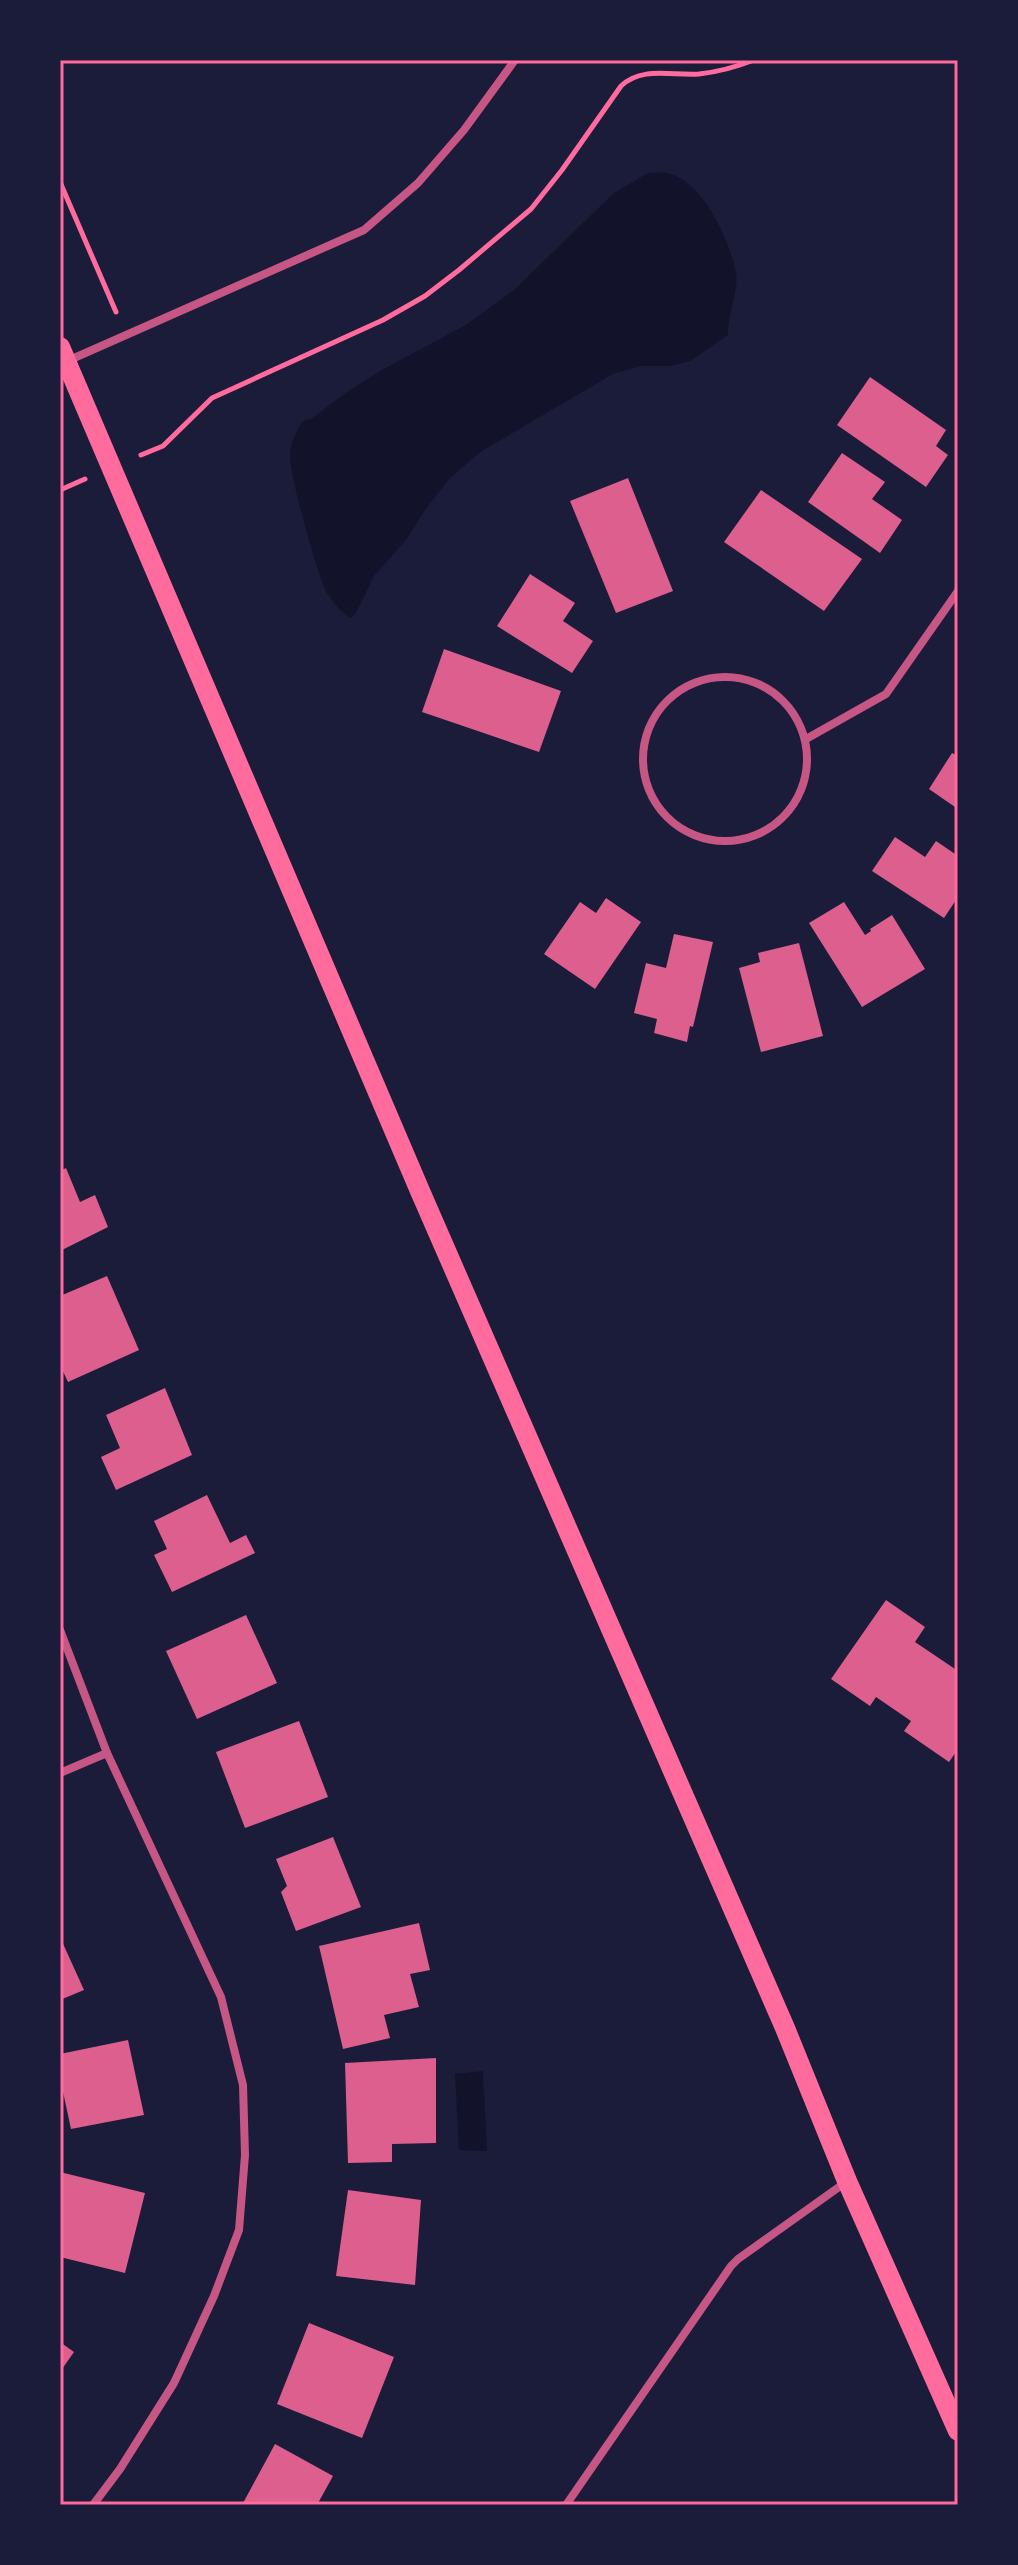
<svg xmlns="http://www.w3.org/2000/svg" width="1018" height="2565" font-family="Manrope,sans-serif">
	<style>
		.water { fill: #12122b }
		.building { fill: #dd5f8e }
		.lines { fill: none; stroke-linecap: round; stroke-linejoin: round }
		.path { stroke: #ff6b9d; stroke-width: 5 }
		.minor { stroke: #c65784; stroke-width: 8 }
		.primary { stroke: #ff6b9d; stroke-width: 20 }
		.neatline { fill: none; stroke: #ff6b9d; stroke-width: 3 }
	</style>
	<rect width="100%" height="100%" fill="#1b1b3a"/>
	<!-- water -->
	<g class="water">
		<path d="M 648,173 C 654,173 661,172 667,173 C 702,179 730,241 736,273 C 739,291 727,315 728,335 L 690,361 L 671,366 L 640,366 L 613,374 L 480,452 L 451,477 L 427,507 L 406,540 L 374,576 L 356,613 L 351,618 C 341,613 332,601 326,591 C 318,577 289,472 290,456 C 290,443 296,432 303,421 L 311,419 L 347,392 L 380,371 L 466,325 L 515,289 L 614,193 Z"/>
		<path d="M 483,2071 L 487,2151 L 459,2150 L 455,2074 Z"/>
	</g>
	<!-- building -->
	<g class="building">
		<path d="M 870,377 L 946,430 L 936,446 L 948,455 L 926,487 L 837,425 Z"/>
		<path d="M 842,453 L 885,482 L 872,499 L 902,520 L 880,553 L 808,502 Z"/>
		<path d="M 628,478 L 673,591 L 616,613 L 570,501 Z"/>
		<path d="M 761,490 L 862,559 L 824,611 L 724,542 Z"/>
		<path d="M 530,574 L 575,603 L 563,621 L 593,641 L 572,673 L 497,626 Z"/>
		<path d="M 444,649 L 561,691 L 539,752 L 422,712 Z"/>
		<path d="M 952,753 L 958,756 L 958,806 L 955,807 L 929,789 Z"/>
		<path d="M 895,837 L 925,857 L 936,841 L 958,856 L 958,897 L 944,918 L 872,871 Z"/>
		<path d="M 606,898 L 641,922 L 595,989 L 544,954 L 580,902 L 596,913 Z"/>
		<path d="M 844,902 L 865,935 L 871,931 L 870,929 L 892,915 L 925,969 L 862,1007 L 809,923 Z"/>
		<path d="M 674,934 L 713,942 L 693,1027 L 690,1026 L 687,1042 L 654,1033 L 657,1019 L 634,1013 L 646,963 L 666,968 Z"/>
		<path d="M 799,943 L 823,1036 L 761,1052 L 739,968 L 760,962 L 758,953 Z"/>
		<path d="M 66,1168 L 80,1202 L 95,1195 L 108,1227 L 60,1251 L 60,1171 Z"/>
		<path d="M 107,1276 L 139,1350 L 68,1382 L 60,1365 L 60,1296 Z"/>
		<path d="M 165,1388 L 192,1455 L 116,1490 L 101,1457 L 120,1448 L 106,1415 Z"/>
		<path d="M 207,1495 L 230,1543 L 246,1535 L 255,1553 L 172,1592 L 154,1555 L 167,1549 L 154,1521 Z"/>
		<path d="M 886,1600 L 925,1627 L 915,1642 L 958,1671 L 958,1749 L 949,1762 L 904,1731 L 911,1721 L 876,1697 L 870,1706 L 831,1679 Z"/>
		<path d="M 246,1615 L 277,1683 L 197,1719 L 166,1651 Z"/>
		<path d="M 299,1721 L 328,1797 L 245,1828 L 216,1752 Z"/>
		<path d="M 333,1837 L 361,1907 L 296,1931 L 281,1892 L 287,1886 L 276,1859 Z"/>
		<path d="M 419,1923 L 430,1970 L 410,1974 L 419,2007 L 384,2015 L 390,2038 L 343,2049 L 319,1946 Z"/>
		<path d="M 60,1937 L 84,1990 L 60,2000 Z"/>
		<path d="M 128,2040 L 144,2115 L 71,2129 L 60,2078 L 60,2054 Z"/>
		<path d="M 436,2058 L 436,2143 L 392,2144 L 392,2162 L 348,2163 L 345,2063 Z"/>
		<path d="M 60,2172 L 145,2193 L 125,2273 L 60,2257 Z"/>
		<path d="M 348,2190 L 421,2200 L 415,2285 L 336,2276 Z"/>
		<path d="M 309,2323 L 394,2357 L 362,2438 L 277,2404 Z"/>
		<path d="M 60,2342 L 74,2352 L 60,2372 Z"/>
		<path d="M 275,2444 L 333,2476 L 317,2505 L 242,2505 Z"/>
	</g>
	<g class="lines">
		<!-- path -->
		<g class="path">
			<path d="M 60,182 L 116,312"/>
			<path d="M 141,455 L 163,446 L 212,398 L 383,320 L 425,296 L 459,270 L 531,209 L 562,170 L 621,86 C 642,66 672,76 699,74 C 718,72 736,67 754,60"/>
			<path d="M 60,490 L 85,479"/>
		</g>
		<!-- minor -->
		<g class="minor">
			<path d="M 65,362 L 364,230 L 418,183 L 464,130 L 515,60"/>
			<circle cx="725" cy="759" r="82"/>
			<path d="M 806,739 L 886,694 L 958,591"/>
			<path d="M 60,1630 L 107,1753 L 221,1997 L 243,2085 L 245,2155 L 239,2230 L 214,2296 L 174,2383 L 120,2469 L 93,2505"/>
			<path d="M 60,1773 L 107,1753"/>
			<path d="M 566,2505 L 731,2266 L 738,2259 L 846,2182"/>
		</g>
		<!-- primary -->
		<path class="primary" d="M 60,347 L 420,1191 L 785,2028 L 847,2181 L 958,2431"/>
	</g>
	<!-- border -->
	<rect width="1018" height="2565" fill="none" stroke="#1b1b3a" stroke-width="124"/>
	<rect x="62" y="62" width="894" height="2441" class="neatline"/>
</svg>
